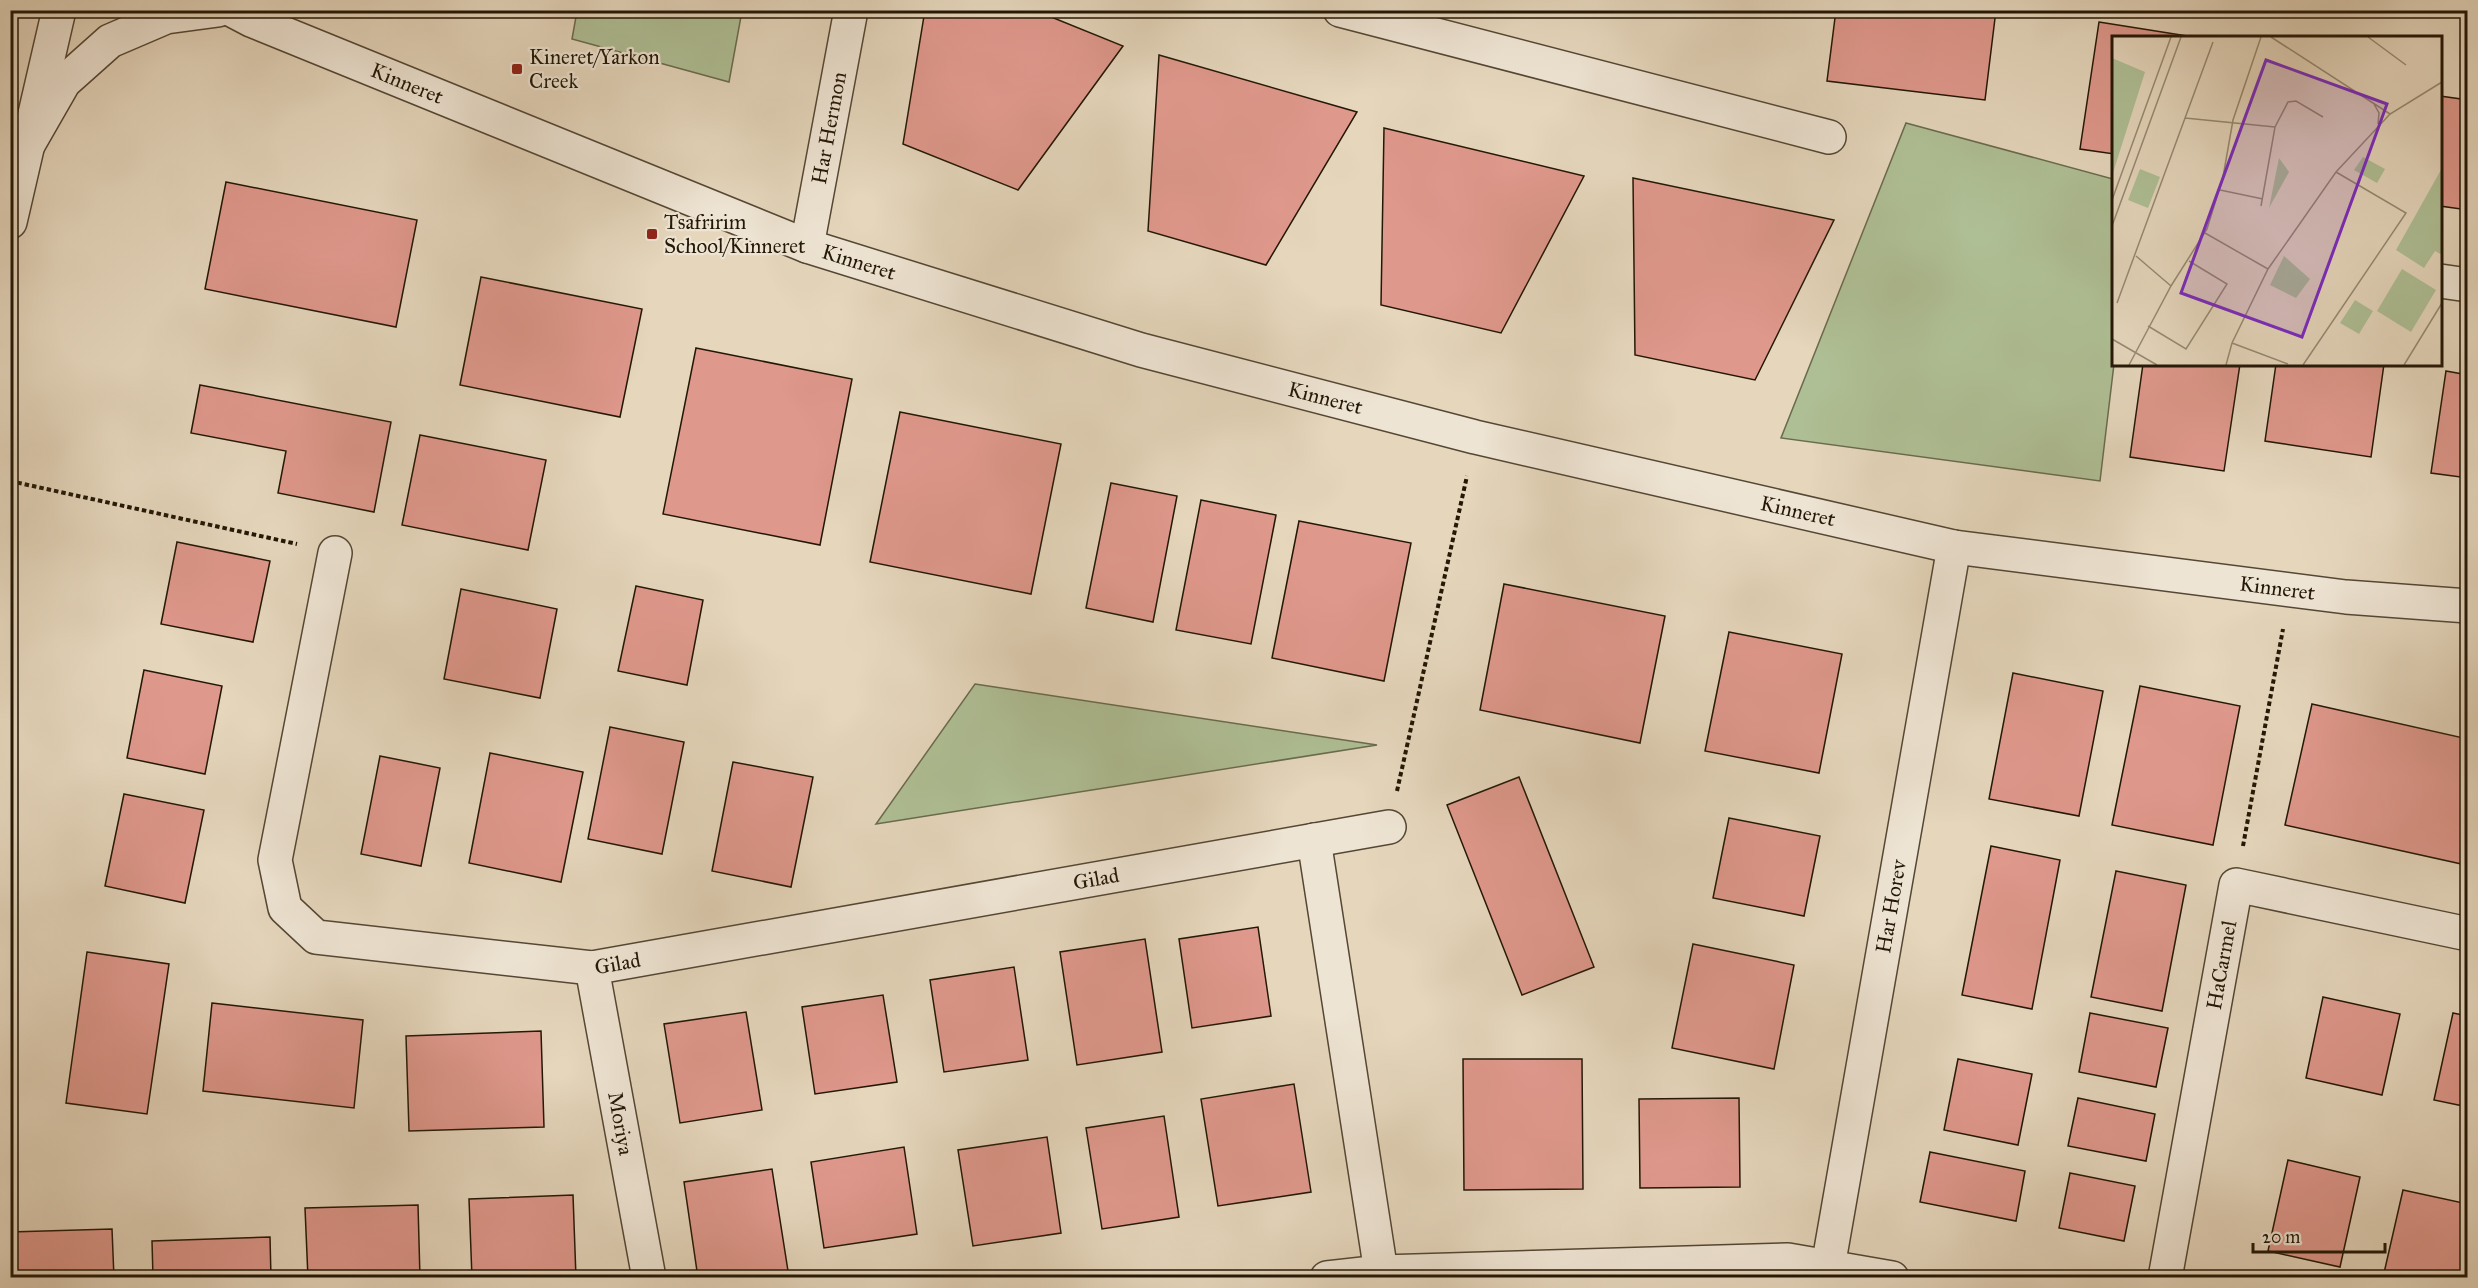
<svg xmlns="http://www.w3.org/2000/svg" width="2478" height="1288" font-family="'IM FELL Great Primer',serif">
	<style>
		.green { fill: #afbf95; stroke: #696b4e; stroke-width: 1.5 }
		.building { fill: #df988c; stroke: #231706; stroke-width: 1.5 }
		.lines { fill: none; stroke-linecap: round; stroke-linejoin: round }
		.minor-casing { stroke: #544734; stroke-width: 36 }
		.path { stroke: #231706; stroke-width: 4; stroke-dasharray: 4.5 3; stroke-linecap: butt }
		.minor { stroke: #eee4d3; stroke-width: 33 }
		.poi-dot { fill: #8f2418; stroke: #eee4d3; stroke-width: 2 }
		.labels { text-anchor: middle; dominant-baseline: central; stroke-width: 4.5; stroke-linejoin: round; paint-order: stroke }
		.poi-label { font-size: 21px; fill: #231706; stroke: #eee4d3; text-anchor: start }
		.street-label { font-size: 21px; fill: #231706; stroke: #eee4d3 }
		.inset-road { fill: none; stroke: #978a73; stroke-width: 1.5 }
		.view { fill: #7b2cbf; fill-opacity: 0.15; stroke: #7b2cbf; stroke-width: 3 }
		.inset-edge { fill: none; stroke: #231706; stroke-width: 3 }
	</style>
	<rect width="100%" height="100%" fill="#e5d6bc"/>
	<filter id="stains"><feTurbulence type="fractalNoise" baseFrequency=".00333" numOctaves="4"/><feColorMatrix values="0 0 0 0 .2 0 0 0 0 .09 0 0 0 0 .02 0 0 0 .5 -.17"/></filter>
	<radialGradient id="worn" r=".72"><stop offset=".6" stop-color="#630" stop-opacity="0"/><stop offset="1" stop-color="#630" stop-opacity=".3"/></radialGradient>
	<!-- green -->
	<g class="green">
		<path d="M 577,11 L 742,11 L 729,82 L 572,39 Z"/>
		<path d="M 1906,123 L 2113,179 L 2114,364 L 2100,481 L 1781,438 Z"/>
		<path d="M 975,684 L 1377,745 L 876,824 Z"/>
	</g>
	<!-- building -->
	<g class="building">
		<path d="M 925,10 L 1034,10 L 1123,46 L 1018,190 L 903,144 Z"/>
		<path d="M 1836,10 L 1996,10 L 1985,100 L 1827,81 Z"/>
		<path d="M 2421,10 L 2468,10 L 2468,17 Z"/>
		<path d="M 2099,22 L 2200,38 L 2114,38 L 2114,154 L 2080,149 Z"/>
		<path d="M 1159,55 L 1357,112 L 1266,265 L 1148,231 Z"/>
		<path d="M 2440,96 L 2468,100 L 2468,210 L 2440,206 Z"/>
		<path d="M 1384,128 L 1584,176 L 1501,333 L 1381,305 Z"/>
		<path d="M 1633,178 L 1834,220 L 1755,380 L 1635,355 Z"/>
		<path d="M 226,182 L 417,220 L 396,327 L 205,289 Z"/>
		<path d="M 481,277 L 642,309 L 620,417 L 460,385 Z"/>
		<path d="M 696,348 L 852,379 L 820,545 L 663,514 Z"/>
		<path d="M 2143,364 L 2240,364 L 2224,471 L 2130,457 Z"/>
		<path d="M 2276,364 L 2384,364 L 2371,457 L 2265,441 Z"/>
		<path d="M 2446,371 L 2468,375 L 2468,478 L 2431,473 Z"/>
		<path d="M 200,385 L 391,422 L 374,512 L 278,493 L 286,451 L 191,433 Z"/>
		<path d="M 900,412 L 1061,444 L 1031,594 L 870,562 Z"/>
		<path d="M 420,435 L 546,460 L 528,550 L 402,525 Z"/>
		<path d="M 1111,483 L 1177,496 L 1153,622 L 1086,608 Z"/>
		<path d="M 1201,500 L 1276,515 L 1251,644 L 1176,630 Z"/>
		<path d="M 1299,521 L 1411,543 L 1384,681 L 1272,658 Z"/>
		<path d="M 177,542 L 270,561 L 253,642 L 161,624 Z"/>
		<path d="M 1504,584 L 1665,616 L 1640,743 L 1480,710 Z"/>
		<path d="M 636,586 L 703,600 L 687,685 L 618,671 Z"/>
		<path d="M 461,589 L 557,609 L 540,698 L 444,679 Z"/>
		<path d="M 1729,632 L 1842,654 L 1819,773 L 1705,751 Z"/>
		<path d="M 144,670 L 222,686 L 205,774 L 127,758 Z"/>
		<path d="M 2013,673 L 2103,691 L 2079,816 L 1989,799 Z"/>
		<path d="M 2140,686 L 2240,706 L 2213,845 L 2112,825 Z"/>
		<path d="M 2312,704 L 2468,739 L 2466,865 L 2285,825 Z"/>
		<path d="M 610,727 L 684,742 L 662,854 L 588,839 Z"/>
		<path d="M 490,753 L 583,772 L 561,882 L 469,863 Z"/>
		<path d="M 380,756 L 440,768 L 421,866 L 361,854 Z"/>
		<path d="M 733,762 L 813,777 L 791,887 L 712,871 Z"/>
		<path d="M 1519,777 L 1594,967 L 1522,995 L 1447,805 Z"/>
		<path d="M 124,794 L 204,810 L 185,903 L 105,886 Z"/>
		<path d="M 1729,818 L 1820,836 L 1804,916 L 1713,898 Z"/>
		<path d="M 1991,846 L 2060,860 L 2032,1009 L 1962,995 Z"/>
		<path d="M 2116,871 L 2186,885 L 2162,1011 L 2091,997 Z"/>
		<path d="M 1258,927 L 1271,1016 L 1192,1028 L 1179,939 Z"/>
		<path d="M 1145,939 L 1162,1052 L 1077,1065 L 1060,952 Z"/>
		<path d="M 1693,944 L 1794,965 L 1774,1069 L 1672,1048 Z"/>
		<path d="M 87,952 L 169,964 L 147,1114 L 66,1103 Z"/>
		<path d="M 1014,967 L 1028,1060 L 944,1072 L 930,980 Z"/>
		<path d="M 883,995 L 897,1082 L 815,1094 L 802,1007 Z"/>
		<path d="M 2323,997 L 2400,1014 L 2382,1095 L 2306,1078 Z"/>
		<path d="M 212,1003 L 363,1020 L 354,1108 L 203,1091 Z"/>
		<path d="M 746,1012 L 762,1110 L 680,1123 L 664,1024 Z"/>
		<path d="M 2090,1013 L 2168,1028 L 2156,1087 L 2079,1072 Z"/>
		<path d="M 2453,1013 L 2468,1016 L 2468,1107 L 2434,1100 Z"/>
		<path d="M 541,1031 L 544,1127 L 409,1131 L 406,1036 Z"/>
		<path d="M 1463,1059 L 1582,1059 L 1583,1189 L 1464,1190 Z"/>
		<path d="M 1958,1059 L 2032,1074 L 2018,1145 L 1944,1130 Z"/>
		<path d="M 1294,1084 L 1311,1192 L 1218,1206 L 1201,1099 Z"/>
		<path d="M 1739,1098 L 1740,1187 L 1640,1188 L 1639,1099 Z"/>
		<path d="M 2078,1098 L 2155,1114 L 2146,1161 L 2068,1146 Z"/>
		<path d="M 1164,1116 L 1179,1217 L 1102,1229 L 1086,1128 Z"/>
		<path d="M 1047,1137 L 1061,1233 L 973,1246 L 958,1150 Z"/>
		<path d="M 904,1147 L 917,1234 L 824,1248 L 811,1162 Z"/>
		<path d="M 1930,1152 L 2025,1171 L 2016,1221 L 1920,1202 Z"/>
		<path d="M 2288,1160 L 2360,1177 L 2340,1267 L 2268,1251 Z"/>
		<path d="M 772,1169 L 788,1271 L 745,1278 L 698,1278 L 684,1182 Z"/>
		<path d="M 2070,1173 L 2135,1186 L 2124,1241 L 2059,1228 Z"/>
		<path d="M 2403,1190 L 2468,1204 L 2468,1278 L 2403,1278 L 2384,1273 Z"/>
		<path d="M 573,1195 L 576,1278 L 472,1278 L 469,1199 Z"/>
		<path d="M 418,1205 L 420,1278 L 308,1278 L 305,1208 Z"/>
		<path d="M 112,1229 L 114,1278 L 10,1278 L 10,1232 Z"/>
		<path d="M 270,1237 L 271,1278 L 153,1278 L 152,1241 Z"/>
	</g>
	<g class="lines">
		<defs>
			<g id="minor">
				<path id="s1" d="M 232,10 L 251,20 L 807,246 L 1141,350 L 1475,437 L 1954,547 L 2346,597 L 2468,606"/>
				<path d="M 1340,10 L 1829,137"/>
				<path d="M 29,143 L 64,82 L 110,41 L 166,17 L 218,10"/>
				<path d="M 10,222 L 59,10"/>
				<path id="s2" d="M 807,246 L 851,10"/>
				<path d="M 2440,281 L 2468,285"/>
				<path id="s3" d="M 335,553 L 275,860 L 285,908 L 316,937 L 592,968 L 1389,827"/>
				<path d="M 1314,840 L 1381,1272"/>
				<path id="s4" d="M 592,968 L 649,1278"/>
				<path id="s5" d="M 1828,1267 L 1954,547"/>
				<path d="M 1327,1278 L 1381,1272 L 1788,1260 L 1892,1278"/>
				<path id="s6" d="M 2165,1278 L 2236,885 L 2468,934"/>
			</g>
		</defs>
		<!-- minor casing -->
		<use href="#minor" class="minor-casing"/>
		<!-- path -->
		<g class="path">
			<path d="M 10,481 L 297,544"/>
			<path d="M 1397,791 L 1467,476"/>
			<path d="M 2243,846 L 2283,629"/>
		</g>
		<!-- minor -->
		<use href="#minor" class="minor"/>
	</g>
	<!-- markers -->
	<g class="poi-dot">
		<rect x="511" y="63" width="12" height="12" rx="3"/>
		<rect x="646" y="228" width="12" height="12" rx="3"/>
	</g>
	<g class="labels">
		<!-- poi labels -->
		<g class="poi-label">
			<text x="529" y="57">Kineret/Yarkon<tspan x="529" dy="24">Creek</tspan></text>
			<text x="664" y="222">Tsafririm<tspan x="664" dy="24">School/Kinneret</tspan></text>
		</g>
		<!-- street labels -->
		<g class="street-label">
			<text stroke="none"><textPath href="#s1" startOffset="190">Kinneret</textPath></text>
			<text stroke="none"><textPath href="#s2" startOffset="120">Har Hermon</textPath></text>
			<text stroke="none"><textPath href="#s1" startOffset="676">Kinneret</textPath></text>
			<text stroke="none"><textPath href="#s1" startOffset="1162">Kinneret</textPath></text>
			<text stroke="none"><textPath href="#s1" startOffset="1648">Kinneret</textPath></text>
			<text stroke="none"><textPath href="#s1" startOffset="2134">Kinneret</textPath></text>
			<text stroke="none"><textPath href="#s3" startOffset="1194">Gilad</textPath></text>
			<text stroke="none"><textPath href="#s5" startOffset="366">Har Horev</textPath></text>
			<text stroke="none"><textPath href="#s3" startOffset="708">Gilad</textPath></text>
			<text stroke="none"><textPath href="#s6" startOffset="318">HaCarmel</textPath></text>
			<text stroke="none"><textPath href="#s4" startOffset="158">Moriya</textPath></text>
		</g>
	</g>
	<!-- overview -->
	<g transform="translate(2112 36)">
		<rect width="330" height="330" fill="#e5d6bc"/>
		<path d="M 0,22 L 33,36 L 0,140 ZM 251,121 L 273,133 L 265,147 L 242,134 ZM 167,122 L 177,136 L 157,172 ZM 330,132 L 330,219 L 323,215 L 312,232 L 284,214 ZM 28,133 L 48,141 L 36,172 L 16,164 ZM 172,220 L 198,243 L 184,262 L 158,249 ZM 290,233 L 324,254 L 299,296 L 265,275 ZM 243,264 L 261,275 L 247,298 L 228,287 Z" fill="#afbf95"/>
		<path class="inset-road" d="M 159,1 L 278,78M 256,1 L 294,29M 262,68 L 267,77 L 266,88M 73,82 L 163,91M 108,154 L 151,163M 0,164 L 59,1M 149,170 L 163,91 L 176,66 L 184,65 L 211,81M 0,190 L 69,1M 93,197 L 156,233M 24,220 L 59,250M 5,267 L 101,6M 36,290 L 74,313 L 115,248 L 77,225M 0,303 L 45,329M 120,307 L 176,328M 17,329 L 59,250 L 95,193 L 111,141 L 121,84 L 149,1M 114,329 L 120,307 L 156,233 L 224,136 L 278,78 L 330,46M 191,329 L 294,177 L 224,136M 292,329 L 330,267"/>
		<path class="view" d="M 154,24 L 275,68 L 190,301 L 69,257 Z"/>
		<rect width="330" height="330" class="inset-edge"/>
	</g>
	<!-- margin -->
	<rect width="2478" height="1288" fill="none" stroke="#e5d6bc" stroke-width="36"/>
	<rect x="12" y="12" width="2454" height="1264" fill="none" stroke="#231706" stroke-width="3"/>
	<rect x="18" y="18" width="2442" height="1252" fill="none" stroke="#231706" stroke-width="1.5"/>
	<!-- scale -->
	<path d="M2253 1243v9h132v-9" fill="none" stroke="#231706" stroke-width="3"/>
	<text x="2262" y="1243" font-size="18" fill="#231706" stroke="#eee4d3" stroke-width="4.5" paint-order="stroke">20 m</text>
	<rect width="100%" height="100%" filter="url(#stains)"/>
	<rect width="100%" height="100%" fill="url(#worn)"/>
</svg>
